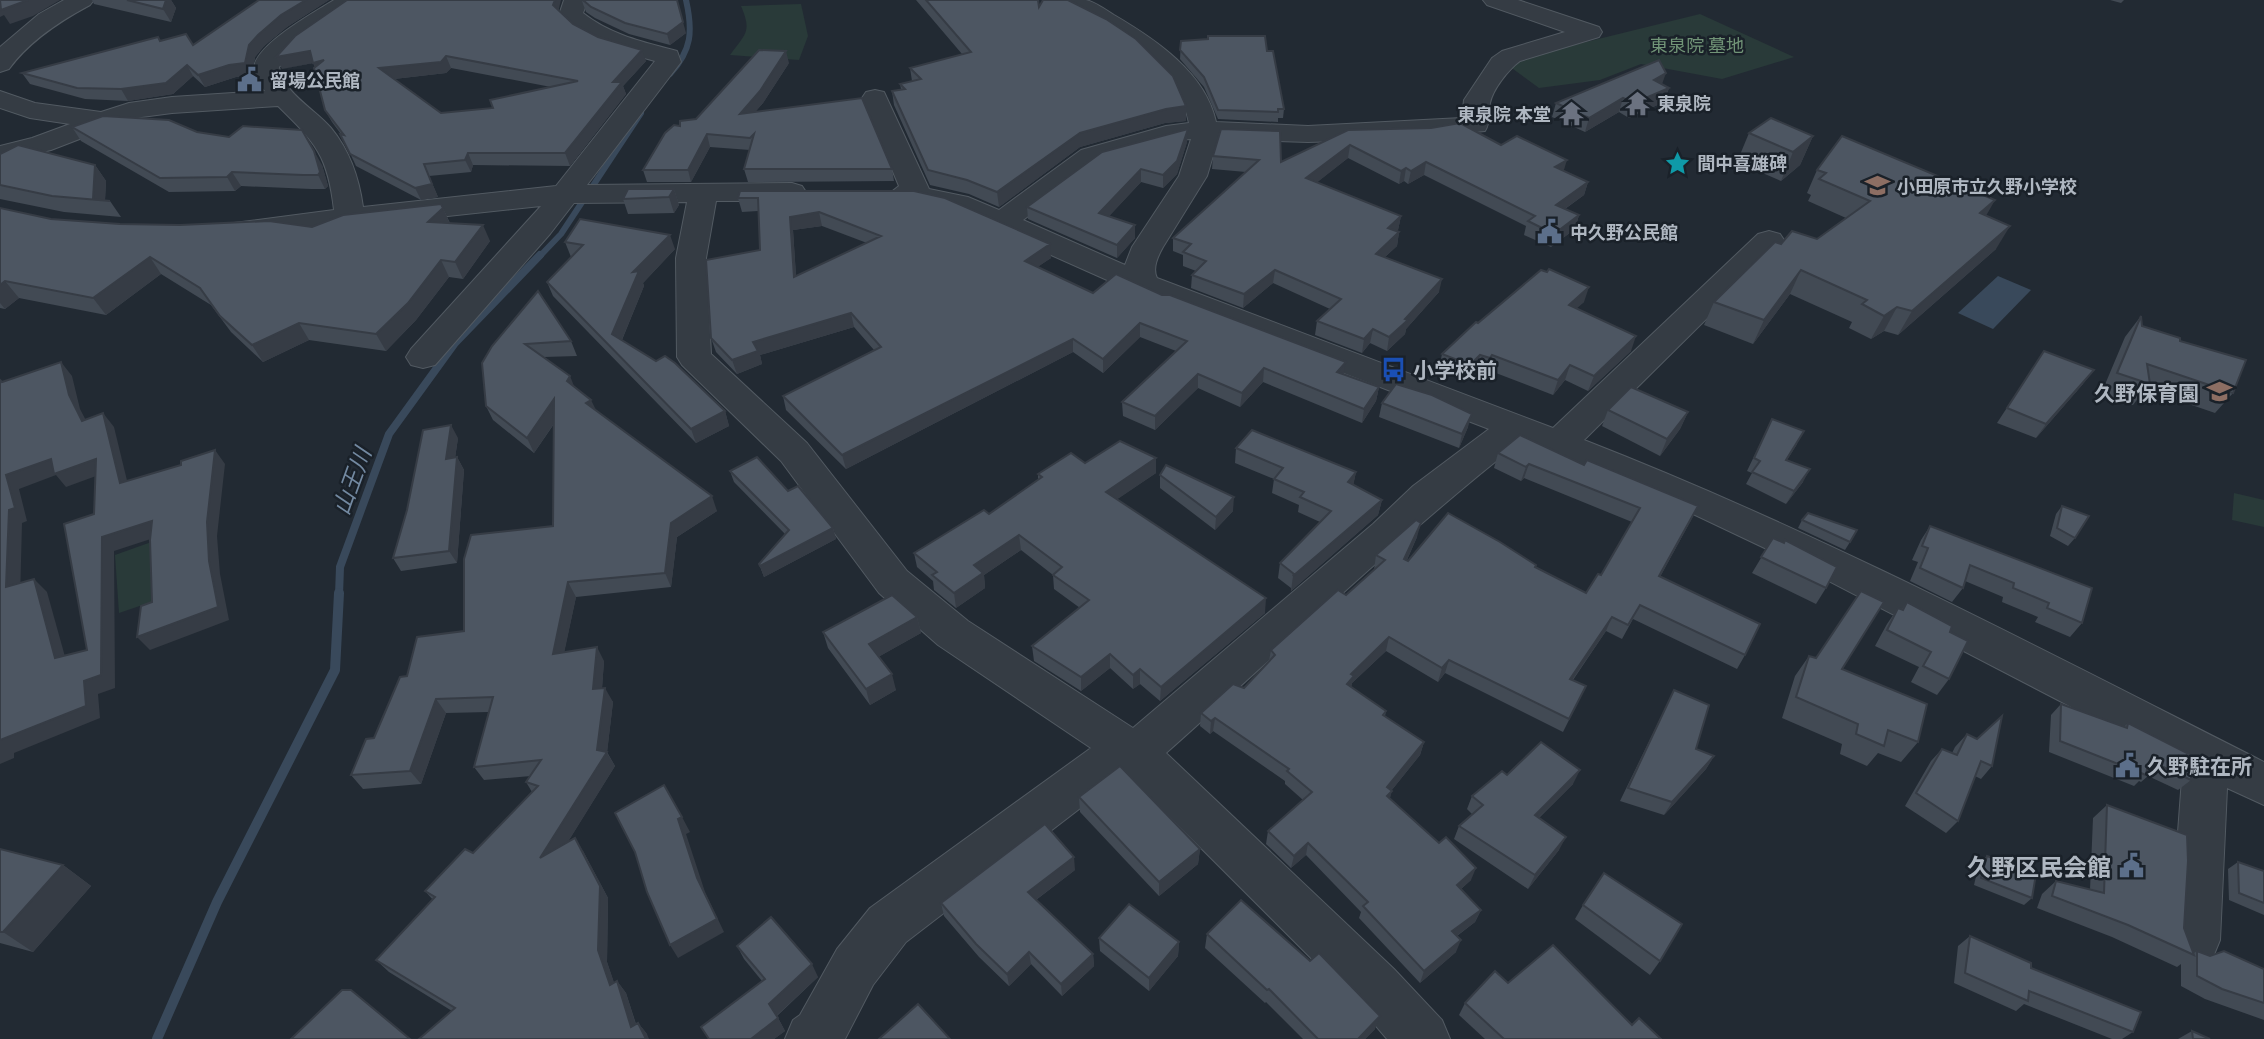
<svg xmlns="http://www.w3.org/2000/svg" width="2264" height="1039" font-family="'Exo 2','Noto Sans JP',sans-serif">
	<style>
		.green { fill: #293a39 }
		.water { fill: #39495b }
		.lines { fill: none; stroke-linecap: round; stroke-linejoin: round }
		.stream-far2 { stroke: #39495b; stroke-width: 6 }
		.stream-far1 { stroke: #39495b; stroke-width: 8 }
		.stream { stroke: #39495b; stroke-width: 10 }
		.minor-casing { stroke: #525a62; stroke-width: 2 }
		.minor { fill: #353c44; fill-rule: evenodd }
		.wall { fill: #424a54; fill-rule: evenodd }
		.shaded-wall { fill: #363c45 }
		.building { fill: #4d5662; stroke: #363c45; stroke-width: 2; fill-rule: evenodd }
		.labels { text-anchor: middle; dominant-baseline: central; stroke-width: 5; stroke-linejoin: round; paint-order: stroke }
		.far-park-label { font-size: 18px; fill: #719477; stroke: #1a2129 }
		.far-poi-label { font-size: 18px; font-weight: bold; fill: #afb7c1; stroke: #1a2129; text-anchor: start }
		.poi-label { font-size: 21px; font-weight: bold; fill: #afb7c1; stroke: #1a2129; text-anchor: start }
		.water-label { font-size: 23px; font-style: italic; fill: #7389a1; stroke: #1a2129 }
		.near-poi-label { font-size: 24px; font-weight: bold; fill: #afb7c1; stroke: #1a2129; text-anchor: end }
	</style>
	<rect width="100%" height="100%" fill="#222a33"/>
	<!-- green -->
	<g class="green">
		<path d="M 801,4 L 808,36 L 799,60 L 730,55 C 746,33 752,32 741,6 Z"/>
		<path d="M 1700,14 L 1794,57 L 1722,79 L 1641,64 L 1600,80 L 1539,88 L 1509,66 L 1517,59 Z"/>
		<path d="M 2234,493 L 2264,500 L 2264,527 L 2232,520 Z"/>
		<path d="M 157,540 L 163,598 L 119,613 L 115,555 Z"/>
	</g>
	<!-- water -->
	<path class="water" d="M 1998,276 L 2031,290 L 1993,329 L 1958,313 Z"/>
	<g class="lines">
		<!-- stream-far2 -->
		<g class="stream-far2">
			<path d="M 670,74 C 692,50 693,31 686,0"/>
			<path d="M 539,257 L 561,234 L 641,113"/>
		</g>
		<!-- stream-far1 -->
		<path class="stream-far1" d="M 339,595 L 340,567 L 389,434 L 455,343 L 540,255"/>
		<!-- stream -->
		<path class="stream" d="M 157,1039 L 217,902 L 335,670 L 339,593"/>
		<defs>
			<g id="minor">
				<path d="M 64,0 L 94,0 L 90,5 C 60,21 29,41 9,69 L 0,72 L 0,47 L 39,14 Z"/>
				<path d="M 334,0 L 363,0 L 299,46 L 279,67 C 283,93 315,109 331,128 C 350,151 359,178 363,207 L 556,186 L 655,61 C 624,52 580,45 559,15 L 564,0 L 588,0 L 583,13 C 611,35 643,42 677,51 L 681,62 L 587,185 L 792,183 L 802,186 L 806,192 L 802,198 L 792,201 L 716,201 L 706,258 L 711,354 L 807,443 L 907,571 L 968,621 L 1133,728 L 1373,524 L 1413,486 L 1489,429 L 1134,292 L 950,210 L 895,199 L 890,193 L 899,186 L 862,98 L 866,92 L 875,90 L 884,92 L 929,189 L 968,197 L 999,210 L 1081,150 L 1166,126 L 1189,123 C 1179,65 1109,31 1062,5 L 1058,0 C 1067,0 1077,0 1086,0 C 1095,2 1106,10 1114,15 C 1155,39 1206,73 1216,122 L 1308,126 L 1462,118 L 1464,100 L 1492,58 L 1502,51 L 1565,32 L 1487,5 L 1483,0 L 1518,0 L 1599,27 L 1602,32 L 1599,37 L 1520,61 C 1508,70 1493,89 1490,103 C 1488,113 1491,122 1485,131 L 1401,139 L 1308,142 L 1218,139 L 1207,176 L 1163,247 C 1158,256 1152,268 1157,278 L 1553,428 L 1758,234 L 1769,231 L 1780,234 L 1784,240 L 1780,246 L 1584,440 C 1818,531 2041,649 2264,762 L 2264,805 L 2227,788 L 2220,940 L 2213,957 L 2195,964 L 2177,957 L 2170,940 L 2183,765 L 1771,551 L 1655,496 L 1520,442 C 1397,539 1283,649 1166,753 L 1394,969 L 1442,1020 L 1450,1039 L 1387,1039 L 1358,1005 L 1126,773 L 906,942 L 873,985 L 845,1039 L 785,1039 L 793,1020 L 800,1015 L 837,949 L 870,908 L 1091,748 L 938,645 L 879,593 L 781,461 L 682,365 L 677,357 L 676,258 L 687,202 L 574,203 L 550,234 L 435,365 L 423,368 L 411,365 L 406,357 L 411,349 L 541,206 L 245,238 L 234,235 L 230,229 L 234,223 L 334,210 C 328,156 316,143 278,106 L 172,113 L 134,118 L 51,150 L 0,162 L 0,146 L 32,138 L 70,124 L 30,118 L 0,108 L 0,91 L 35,103 L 101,112 L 129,103 L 172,97 L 265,91 C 260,85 252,75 254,67 C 258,43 315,12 334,0 ZM 1191,139 L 1179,176 L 1132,247 L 1125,265 L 1023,220 L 1101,162 L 1178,140 Z"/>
			</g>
		</defs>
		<!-- minor casing -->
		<use href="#minor" class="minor-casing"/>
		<!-- minor -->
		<use href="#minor" class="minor"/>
	</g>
	<!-- wall -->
	<g class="wall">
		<path d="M 92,0 L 171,0 L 176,8 L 171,22 L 94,4 Z"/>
		<path d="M 259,0 L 329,0 L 287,27 L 264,46 L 255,57 L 252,75 L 236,77 L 205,87 L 193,76 L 173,94 L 128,101 L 85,99 L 30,84 L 22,73 L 160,41 L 193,45 Z"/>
		<path d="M 916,0 L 1038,0 L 1039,7 L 1186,121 L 1165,123 L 1080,147 L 999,207 L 969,194 L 930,185 L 894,105 L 892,91 L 901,89 L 900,84 L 912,81 L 910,68 L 962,54 Z"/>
		<path d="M 2110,0 L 2124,0 L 2121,3 Z"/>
		<path d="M 582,1 L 686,33 L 670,45 L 629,34 L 595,18 L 586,12 Z"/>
		<path d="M 559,11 L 573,24 L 646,61 L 623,86 L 626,94 L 570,166 L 473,165 L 471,172 L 429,176 L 438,197 L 421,200 L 356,166 L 341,134 L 332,122 L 325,110 L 315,67 L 313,63 L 282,69 ZM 451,68 L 551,87 L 493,108 L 441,113 L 394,79 L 446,73 Z"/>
		<path d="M 1181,41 L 1267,51 L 1284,109 L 1283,118 L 1278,118 L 1278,122 L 1218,119 L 1204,87 L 1180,59 Z"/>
		<path d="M 789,63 L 763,103 L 755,112 L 892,169 L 894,181 L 748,182 L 744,169 L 750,150 L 710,147 L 691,182 L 647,182 L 643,170 L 680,126 L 696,119 Z"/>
		<path d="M 1669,88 L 1664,102 L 1629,118 L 1619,112 L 1585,132 L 1552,117 L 1556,103 Z"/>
		<path d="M 72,127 L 197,132 L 322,165 L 328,186 L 325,189 L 311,189 L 241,186 L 235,191 L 169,192 L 81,141 Z"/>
		<path d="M 1221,129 L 1281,162 L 1348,130 L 1501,145 L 1588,182 L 1584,195 L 1565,209 L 1579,215 L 1575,229 L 1551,247 L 1524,235 L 1526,226 L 1424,175 L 1408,184 L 1404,181 L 1399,184 L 1348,158 L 1317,182 L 1401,216 L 1398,230 L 1396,231 L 1399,232 L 1397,246 L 1385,257 L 1439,292 L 1406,329 L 1405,334 L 1387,351 L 1370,343 L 1362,353 L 1315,335 L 1317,321 L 1330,309 L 1273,283 L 1243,308 L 1191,288 L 1192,275 L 1196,271 L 1183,266 L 1183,255 L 1173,251 L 1173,238 L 1246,172 L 1212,169 L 1213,156 Z"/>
		<path d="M 1749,133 L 1813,136 L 1800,165 L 1781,181 L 1737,162 Z"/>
		<path d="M 1187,142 L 1177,174 L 1163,188 L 1141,182 L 1109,216 L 1135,238 L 1117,258 L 1028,219 L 1027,207 Z"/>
		<path d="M 0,154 L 95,165 L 106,181 L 105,200 L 110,201 L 121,217 L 64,212 L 0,199 Z"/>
		<path d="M 1817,170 L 1986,216 L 1996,249 L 1898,335 L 1884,331 L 1871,339 L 1849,328 L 1852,322 L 1790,294 L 1753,344 L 1704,325 L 1714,302 L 1781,244 L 1817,239 L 1846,218 L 1808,201 L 1811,195 L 1807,193 Z"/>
		<path d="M 674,189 L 679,205 L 674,213 L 628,214 L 623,199 Z"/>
		<path d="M 740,191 L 1051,258 L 1037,267 L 1093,293 L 1162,295 L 1344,374 L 1379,387 L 1376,401 L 1362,423 L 1263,382 L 1240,407 L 1198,388 L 1155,430 L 1123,416 L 1122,402 L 1176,351 L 1140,337 L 1103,373 L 1073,352 L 846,469 L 786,410 L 783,396 L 874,350 L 854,327 L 760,355 L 762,364 L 737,374 L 716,352 L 711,338 L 760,250 L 758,211 L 742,212 L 738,198 ZM 822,226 L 867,243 L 796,276 L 793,230 Z"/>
		<path d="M 441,204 L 450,223 L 490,241 L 463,279 L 449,277 L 416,320 L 386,351 L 309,340 L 263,362 L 231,332 L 211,305 L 161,274 L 106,315 L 19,298 L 5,309 L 0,308 L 0,208 L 51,219 L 120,224 L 312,227 Z"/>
		<path d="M 565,242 L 675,249 L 643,283 L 644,286 L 622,340 L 725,411 L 729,426 L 696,443 L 553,296 L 547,282 L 571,257 Z"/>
		<path d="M 1584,302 L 1576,308 L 1631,351 L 1588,391 L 1565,380 L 1553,395 L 1488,370 L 1486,373 L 1476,370 L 1466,380 L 1439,369 L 1442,354 L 1478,323 Z"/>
		<path d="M 2141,316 L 2142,326 L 2233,393 L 2215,413 L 2145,389 L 2133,405 L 2101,394 L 2125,337 Z"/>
		<path d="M 571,341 L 577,356 L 544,357 L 575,387 L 596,410 L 717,511 L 677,537 L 671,587 L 576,597 L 564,652 L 604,661 L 602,688 L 613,702 L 607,752 L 615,766 L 567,843 L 583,851 L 608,898 L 607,962 L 614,983 L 617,981 L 626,993 L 636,1024 L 638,1023 L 647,1034 L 452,1011 L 389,972 L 376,960 L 433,900 L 425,891 L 473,853 L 532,792 L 526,782 L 531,776 L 484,780 L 474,767 L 489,712 L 446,713 L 421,784 L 363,789 L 351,775 L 374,738 L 407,676 L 464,631 L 553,526 L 554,424 L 534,453 L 493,420 L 486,406 L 492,346 Z"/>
		<path d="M 2044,351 L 2083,384 L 2036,438 L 1997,423 Z"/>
		<path d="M 1382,403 L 1468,427 L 1459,448 L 1379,417 Z"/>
		<path d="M 1608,410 L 1688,412 L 1680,429 L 1660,456 L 1602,426 Z"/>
		<path d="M 1772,419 L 1797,444 L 1787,460 L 1803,482 L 1786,504 L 1746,484 L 1752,473 L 1747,471 Z"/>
		<path d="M 458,438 L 455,458 L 457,457 L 464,470 L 457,563 L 401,571 L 393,558 Z"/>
		<path d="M 1236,448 L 1356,472 L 1353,485 L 1382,500 L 1378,515 L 1291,591 L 1291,588 L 1278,578 L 1280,563 L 1320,522 L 1298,512 L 1299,505 L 1272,493 L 1274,479 L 1235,463 Z"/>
		<path d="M 1498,453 L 1691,520 L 1660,577 L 1745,655 L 1737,669 L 1633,619 L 1622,639 L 1606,631 L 1573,680 L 1586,686 L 1563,732 L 1445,673 L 1438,682 L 1386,651 L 1352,683 L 1351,687 L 1386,711 L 1385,716 L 1424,742 L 1420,755 L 1391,791 L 1390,798 L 1471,880 L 1461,889 L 1481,910 L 1475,922 L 1457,936 L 1456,952 L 1420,983 L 1359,918 L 1361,912 L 1306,855 L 1291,868 L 1266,844 L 1268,831 L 1303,800 L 1285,784 L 1285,781 L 1213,731 L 1210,734 L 1200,726 L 1201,713 L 1244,688 L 1269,661 L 1271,650 L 1346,595 L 1374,570 L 1376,555 L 1417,537 L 1407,560 L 1408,561 L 1536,567 L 1586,593 L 1601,575 L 1632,522 L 1524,478 L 1521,481 L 1494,468 Z"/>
		<path d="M 1085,463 L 1156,473 L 1117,499 L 1265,613 L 1160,701 L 1140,684 L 1133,689 L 1110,668 L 1081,691 L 1034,661 L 1032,646 L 1080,608 L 1054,589 L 1053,575 L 1021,550 L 984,575 L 985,588 L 956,608 L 934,590 L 933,581 L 917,567 L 914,553 L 989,514 L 1038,480 L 1038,474 Z"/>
		<path d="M 730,471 L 788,491 L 833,528 L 836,539 L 764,577 L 759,564 L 785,534 L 734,482 Z"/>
		<path d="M 1160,475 L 1233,511 L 1215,530 L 1160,488 Z"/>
		<path d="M 2062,506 L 2075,538 L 2068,546 L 2050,536 L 2056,514 Z"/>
		<path d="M 1802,520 L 1850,542 L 1845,550 L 1798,528 Z"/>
		<path d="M 1930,526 L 2082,623 L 2070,637 L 2035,622 L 2038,617 L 2002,602 L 2003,597 L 1965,581 L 1963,588 L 1952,602 L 1910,581 L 1918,562 L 1912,560 L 1921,540 Z"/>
		<path d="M 1773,538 L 1826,588 L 1816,604 L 1752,573 Z"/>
		<path d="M 1907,602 L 1950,632 L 1949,679 L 1937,695 L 1911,682 L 1919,667 L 1875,646 L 1887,624 L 1898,608 L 1902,609 Z"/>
		<path d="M 917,617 L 921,633 L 878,657 L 896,690 L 870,705 L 828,648 L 823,632 Z"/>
		<path d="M 1809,656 L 1842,669 L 1918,742 L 1901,762 L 1878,753 L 1867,766 L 1840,754 L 1842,744 L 1782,718 L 1795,676 Z"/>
		<path d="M 1674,690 L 1696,749 L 1714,756 L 1706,769 L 1664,815 L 1620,801 Z"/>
		<path d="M 2061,704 L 2124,727 L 2128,723 L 2191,780 L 2178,790 L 2148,776 L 2141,782 L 2139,781 L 2134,786 L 2049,752 L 2051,715 Z"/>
		<path d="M 1967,734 L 1992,766 L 1981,779 L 1975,776 L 1958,821 L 1946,833 L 1905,806 L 1931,761 L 1942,749 L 1952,753 L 1955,747 Z"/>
		<path d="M 1507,775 L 1573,784 L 1539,818 L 1559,850 L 1528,889 L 1454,839 L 1459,826 L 1472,814 L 1467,809 L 1472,796 Z"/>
		<path d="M 1079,797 L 1200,849 L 1198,864 L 1159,896 L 1080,812 Z"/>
		<path d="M 2107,805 L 2184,928 L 2194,953 L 2197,951 L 2210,956 L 2264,969 L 2264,1020 L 2205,999 L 2181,986 L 2181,964 L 2177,967 L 2112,937 L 2037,908 L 2042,894 L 2056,881 L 2090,890 L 2093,818 Z"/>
		<path d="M 0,849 L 63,865 L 91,886 L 33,952 L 0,943 Z"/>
		<path d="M 1987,856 L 2032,898 L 2024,905 L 1974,885 L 1979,864 Z"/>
		<path d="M 2238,862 L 2264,871 L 2264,915 L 2229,900 L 2228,869 Z"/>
		<path d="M 1075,870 L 1036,900 L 1093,954 L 1094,966 L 1062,996 L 1031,964 L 1009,986 L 979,957 L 944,916 L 941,903 Z"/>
		<path d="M 1583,905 L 1660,961 L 1650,975 L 1575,919 Z"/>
		<path d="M 1207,934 L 1375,1029 L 1365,1039 L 1303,1039 L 1266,1002 L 1265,1003 L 1205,948 Z"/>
		<path d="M 1970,936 L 2031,968 L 2133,1032 L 2122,1039 L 2112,1039 L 2024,1004 L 2016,1011 L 1954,983 L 1958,946 Z"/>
		<path d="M 1099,938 L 1179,942 L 1178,956 L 1149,991 L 1100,951 Z"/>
		<path d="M 737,946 L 818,977 L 777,1016 L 785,1031 L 774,1039 L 762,981 L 744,959 Z"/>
		<path d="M 1508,983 L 1632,1025 L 1661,1039 L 1485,1039 L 1459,1015 L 1465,1003 Z"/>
		<path d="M 2192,1031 L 2210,1039 L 2178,1039 Z"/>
	</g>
	<!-- shaded-wall -->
	<g class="shaded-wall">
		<path d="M 28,0 L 60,0 L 33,16 L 10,24 L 4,15 L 0,17 L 0,8 Z"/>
		<path d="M 166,0 L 171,0 L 176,8 L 171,22 L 163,9 Z"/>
		<path d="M 306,0 L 329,0 L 287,27 L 264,46 L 255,57 L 252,75 L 236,77 L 205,87 L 198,75 L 249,45 L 258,35 L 281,15 Z"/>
		<path d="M 555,0 L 561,0 L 557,17 L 553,5 Z"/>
		<path d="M 683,22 L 686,33 L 670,45 L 667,34 Z"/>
		<path d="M 642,50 L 646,61 L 623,86 L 626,94 L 570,166 L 565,153 L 613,82 Z"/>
		<path d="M 310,51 L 324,60 L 319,75 L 313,63 L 282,69 L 276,57 Z"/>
		<path d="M 786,51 L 789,63 L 763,103 L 743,126 L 740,114 Z"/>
		<path d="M 446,56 L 451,68 L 446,73 L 385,80 L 379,68 Z"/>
		<path d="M 187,65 L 193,76 L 173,94 L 128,101 L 121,89 Z"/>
		<path d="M 1666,73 L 1661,87 L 1654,80 Z"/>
		<path d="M 1669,88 L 1664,102 L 1629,118 L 1634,103 Z"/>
		<path d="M 1623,98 L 1619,112 L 1585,132 L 1589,118 Z"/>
		<path d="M 1186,106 L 1186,121 L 1165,123 L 1080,147 L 999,207 L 997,192 L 1080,133 L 1166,109 Z"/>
		<path d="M 1188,129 L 1187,142 L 1177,174 L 1163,188 L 1163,175 Z"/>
		<path d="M 707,134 L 710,147 L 691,182 L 688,170 Z"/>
		<path d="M 1813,136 L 1800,165 L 1781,181 L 1793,152 Z"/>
		<path d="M 1350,145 L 1348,158 L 1305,192 L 1306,178 Z"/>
		<path d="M 314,151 L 322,165 L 328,186 L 325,189 L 318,175 Z"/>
		<path d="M 468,153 L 473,165 L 471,172 L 465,160 Z"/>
		<path d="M 1567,160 L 1563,173 L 1555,167 Z"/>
		<path d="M 1426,162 L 1424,175 L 1408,184 L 1411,171 Z"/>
		<path d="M 424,164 L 438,197 L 421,200 L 415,188 Z"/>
		<path d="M 95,165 L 106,181 L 105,200 L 93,199 Z"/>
		<path d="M 1406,168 L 1404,181 L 1399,184 L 1401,171 Z"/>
		<path d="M 1141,169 L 1141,182 L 1100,226 L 1099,213 Z"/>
		<path d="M 232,172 L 241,186 L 235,191 L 227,177 Z"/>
		<path d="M 1588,182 L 1584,195 L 1552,218 L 1556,205 Z"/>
		<path d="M 674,189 L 679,205 L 674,213 L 669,197 Z"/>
		<path d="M 1995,200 L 1982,223 L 1980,213 Z"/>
		<path d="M 443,208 L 450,224 L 428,222 Z"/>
		<path d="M 819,212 L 822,226 L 793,230 L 797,291 L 794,277 L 790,217 Z"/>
		<path d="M 1579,215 L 1575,229 L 1551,247 L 1554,234 Z"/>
		<path d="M 1401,216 L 1398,230 L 1385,241 L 1388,228 Z"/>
		<path d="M 483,225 L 490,241 L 463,279 L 455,262 Z"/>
		<path d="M 1135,225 L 1135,238 L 1117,258 L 1117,245 Z"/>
		<path d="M 2010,226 L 1996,249 L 1898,335 L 1912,311 Z"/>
		<path d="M 1399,232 L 1397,246 L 1374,267 L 1376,254 Z"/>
		<path d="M 670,235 L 675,249 L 643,283 L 644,286 L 618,349 L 612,334 L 633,272 Z"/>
		<path d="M 1050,244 L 1051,258 L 1026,275 L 1025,261 Z"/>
		<path d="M 150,257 L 161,274 L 106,315 L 93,298 Z"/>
		<path d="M 441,260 L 449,277 L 416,320 L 386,351 L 376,334 Z"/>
		<path d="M 1275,270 L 1273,283 L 1243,308 L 1244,294 Z"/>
		<path d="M 1801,270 L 1790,294 L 1753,344 L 1764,320 Z"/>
		<path d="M 1442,279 L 1439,292 L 1406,329 L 1405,334 L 1387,351 L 1389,337 Z"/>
		<path d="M 5,281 L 19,298 L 5,309 L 0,303 L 0,285 Z"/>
		<path d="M 1589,287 L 1584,302 L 1564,320 L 1569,305 Z"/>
		<path d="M 1897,307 L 1884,331 L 1871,339 L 1884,316 Z"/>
		<path d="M 851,313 L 854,327 L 760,355 L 762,364 L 737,374 L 732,360 L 753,342 Z"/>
		<path d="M 299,323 L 309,340 L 263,362 L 252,345 Z"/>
		<path d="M 1140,323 L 1140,337 L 1103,373 L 1103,359 Z"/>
		<path d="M 1373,329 L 1370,343 L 1362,353 L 1364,339 Z"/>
		<path d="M 1636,336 L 1631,351 L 1588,391 L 1594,376 Z"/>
		<path d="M 1073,339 L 1073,352 L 846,469 L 842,455 Z"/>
		<path d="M 1480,355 L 1476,370 L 1466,380 L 1470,365 Z"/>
		<path d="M 1492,355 L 1488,370 L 1486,373 L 1490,358 Z"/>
		<path d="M 61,362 L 72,376 L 80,409 L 93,434 L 82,421 L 69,395 Z"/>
		<path d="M 1346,362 L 1343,376 L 1337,372 Z"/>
		<path d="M 1570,365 L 1565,380 L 1553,395 L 1558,380 Z"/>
		<path d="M 1264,368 L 1263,382 L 1240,407 L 1242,393 Z"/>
		<path d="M 2094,370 L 2083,384 L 2036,438 L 2046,424 Z"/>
		<path d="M 1198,374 L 1198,388 L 1155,430 L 1155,416 Z"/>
		<path d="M 570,376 L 576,391 L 567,381 Z"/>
		<path d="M 1379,387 L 1376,401 L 1362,423 L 1364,409 Z"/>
		<path d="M 554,399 L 561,413 L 534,453 L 527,438 Z"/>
		<path d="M 591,400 L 598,414 L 586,403 Z"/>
		<path d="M 725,411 L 729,426 L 696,443 L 691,429 Z"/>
		<path d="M 1688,412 L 1680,429 L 1660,456 L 1667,439 Z"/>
		<path d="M 103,413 L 114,427 L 131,497 L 120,483 Z"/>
		<path d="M 1472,414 L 1468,427 L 1459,448 L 1462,434 Z"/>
		<path d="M 451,425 L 458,438 L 453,472 L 446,459 Z"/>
		<path d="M 215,450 L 225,464 L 217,536 L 220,574 L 229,620 L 150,650 L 137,637 L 209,561 L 207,522 Z"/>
		<path d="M 457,457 L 464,470 L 457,563 L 449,551 Z"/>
		<path d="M 1156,458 L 1156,473 L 1106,507 L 1106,492 Z"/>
		<path d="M 51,459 L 96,459 L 107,472 L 66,487 L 56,475 L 19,489 L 27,521 L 22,523 L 20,600 L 6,587 L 6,475 Z"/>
		<path d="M 1529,464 L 1524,478 L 1521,481 L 1526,467 Z"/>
		<path d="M 1810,469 L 1803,482 L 1786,504 L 1794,491 Z"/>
		<path d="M 1356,472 L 1353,487 L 1348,482 Z"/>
		<path d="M 712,496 L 717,511 L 677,537 L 671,587 L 665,573 L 671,523 Z"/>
		<path d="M 1234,497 L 1233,511 L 1215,530 L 1216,517 Z"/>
		<path d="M 1382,500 L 1378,515 L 1291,591 L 1293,576 Z"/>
		<path d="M 1698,506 L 1691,520 L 1652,591 L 1659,576 Z"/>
		<path d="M 152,521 L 163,535 L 114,551 L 115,688 L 98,694 L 100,718 L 14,753 L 14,758 L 0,764 L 0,740 L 84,681 L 102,537 Z"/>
		<path d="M 1421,523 L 1417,537 L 1401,573 L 1404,559 Z"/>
		<path d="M 833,528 L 836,539 L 764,577 L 760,566 Z"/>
		<path d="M 1019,535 L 1021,550 L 984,575 L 985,588 L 956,608 L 954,593 L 974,565 Z"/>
		<path d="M 34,579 L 47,592 L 69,671 L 55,658 Z"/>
		<path d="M 568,582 L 576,597 L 561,668 L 553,654 Z"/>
		<path d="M 1266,598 L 1265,613 L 1160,701 L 1161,687 Z"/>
		<path d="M 917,617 L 921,633 L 873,660 L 869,644 Z"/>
		<path d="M 1612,617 L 1606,631 L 1564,692 L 1570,679 Z"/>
		<path d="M 1389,637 L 1386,651 L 1352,683 L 1351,690 L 1347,684 L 1351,674 Z"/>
		<path d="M 597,647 L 604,661 L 601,703 L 593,689 Z"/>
		<path d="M 1110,654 L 1110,668 L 1081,691 L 1081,677 Z"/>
		<path d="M 1449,660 L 1445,673 L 1438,682 L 1442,668 Z"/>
		<path d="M 1140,669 L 1140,684 L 1133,689 L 1133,675 Z"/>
		<path d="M 892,674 L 896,690 L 870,705 L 866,689 Z"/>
		<path d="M 605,688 L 613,702 L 607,753 L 615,766 L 550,871 L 540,858 L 597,750 Z"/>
		<path d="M 436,699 L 446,713 L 421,784 L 410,771 Z"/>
		<path d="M 1215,718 L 1213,731 L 1210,734 L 1211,721 Z"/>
		<path d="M 1424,742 L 1420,755 L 1387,796 L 1392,791 L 1388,804 L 1383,809 L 1387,796 L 1383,800 L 1387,787 Z"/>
		<path d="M 1714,756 L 1706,769 L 1664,815 L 1672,802 Z"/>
		<path d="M 1580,770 L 1573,784 L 1528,828 L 1535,815 Z"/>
		<path d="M 682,817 L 690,832 L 686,834 L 705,892 L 724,932 L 678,958 L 670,945 L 697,878 L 678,819 Z"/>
		<path d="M 1566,837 L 1559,850 L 1528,889 L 1535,875 Z"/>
		<path d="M 575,838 L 583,851 L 608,898 L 607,962 L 619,997 L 610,985 L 598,950 Z"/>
		<path d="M 1308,843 L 1306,855 L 1291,868 L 1294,856 Z"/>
		<path d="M 1200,849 L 1198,864 L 1159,896 L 1159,882 Z"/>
		<path d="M 1074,857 L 1075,870 L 1029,905 L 1028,892 Z"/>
		<path d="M 63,865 L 91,886 L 33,952 L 3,932 Z"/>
		<path d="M 1476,868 L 1471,880 L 1452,897 L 1457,885 Z"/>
		<path d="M 1481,910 L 1475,922 L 1447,943 L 1452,931 Z"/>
		<path d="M 1461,940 L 1456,952 L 1420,983 L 1424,971 Z"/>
		<path d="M 1179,942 L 1178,956 L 1149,991 L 1149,978 Z"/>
		<path d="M 1029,952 L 1031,964 L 1009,986 L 1007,974 Z"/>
		<path d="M 1093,954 L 1094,966 L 1062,996 L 1061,984 Z"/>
		<path d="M 812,964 L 818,977 L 775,1017 L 769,1004 Z"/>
		<path d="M 617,981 L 626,993 L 640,1038 L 631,1027 Z"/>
		<path d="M 1380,1016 L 1375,1029 L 1365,1039 L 1358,1039 Z"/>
		<path d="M 778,1018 L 785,1031 L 774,1039 L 751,1039 Z"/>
		<path d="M 638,1023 L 647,1034 L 649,1039 L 646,1039 Z"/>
	</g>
	<!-- building -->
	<g class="building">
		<path d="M 0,0 L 28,0 L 1,10 Z"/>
		<path d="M 127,0 L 166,0 L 163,9 Z"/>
		<path d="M 259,0 L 306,0 L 281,15 L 258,35 L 249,45 L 245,63 L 229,65 L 198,75 L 187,65 L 166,83 L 121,89 L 77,88 L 22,73 L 158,37 L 160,41 L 186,34 L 193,45 Z"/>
		<path d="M 347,0 L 555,0 L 553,5 L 573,24 L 598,37 L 642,50 L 613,82 L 622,82 L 565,153 L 468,153 L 465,160 L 424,164 L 432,184 L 415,188 L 350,154 L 340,134 L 344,135 L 325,110 L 314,68 L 324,60 L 313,63 L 310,51 L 276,57 L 295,36 ZM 446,56 L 578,81 L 490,100 L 493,108 L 441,113 L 379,68 L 441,62 Z"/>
		<path d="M 583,0 L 677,0 L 683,22 L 667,34 L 625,23 L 591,7 Z"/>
		<path d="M 926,0 L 1038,0 L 1039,7 L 1043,0 L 1068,0 L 1106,19 L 1136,39 L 1173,76 L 1186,106 L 1166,109 L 1080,133 L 997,192 L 967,180 L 928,170 L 892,91 L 905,89 L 900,84 L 921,79 L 910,68 L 971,52 Z"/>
		<path d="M 1208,36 L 1265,36 L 1267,51 L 1273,51 L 1284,109 L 1278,109 L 1278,112 L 1218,110 L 1204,77 L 1180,50 L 1181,41 L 1208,39 Z"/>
		<path d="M 759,50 L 786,51 L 760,91 L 740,114 L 862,98 L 892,169 L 744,169 L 754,134 L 750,138 L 707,134 L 688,170 L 643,170 L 665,133 L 674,125 L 680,126 L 680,121 L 696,119 Z"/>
		<path d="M 1659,60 L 1666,73 L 1654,80 L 1669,88 L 1634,103 L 1623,98 L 1589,118 L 1556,103 Z"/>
		<path d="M 103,116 L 169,120 L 197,132 L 229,137 L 243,126 L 302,130 L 314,151 L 320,172 L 318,175 L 303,175 L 232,172 L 227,177 L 160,178 L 72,127 Z"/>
		<path d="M 1771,118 L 1813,136 L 1793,152 L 1749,133 Z"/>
		<path d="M 1460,123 L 1501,145 L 1517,136 L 1567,160 L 1555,167 L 1588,182 L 1556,205 L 1579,215 L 1554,234 L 1528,221 L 1535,216 L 1426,162 L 1411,171 L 1406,168 L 1401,171 L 1350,145 L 1306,178 L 1401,216 L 1388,228 L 1399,232 L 1376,254 L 1442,279 L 1405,319 L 1408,320 L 1389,337 L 1373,329 L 1364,339 L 1317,321 L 1341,299 L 1275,270 L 1244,294 L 1192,275 L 1206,261 L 1183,252 L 1191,244 L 1173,238 L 1259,160 L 1213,156 L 1221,129 L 1280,131 L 1281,162 L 1348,130 L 1431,128 Z"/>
		<path d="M 1188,129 L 1177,161 L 1163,175 L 1141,169 L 1099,213 L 1135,225 L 1117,245 L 1027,207 L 1102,152 Z"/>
		<path d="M 1842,136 L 1995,200 L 1980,213 L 2010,226 L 1912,311 L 1897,307 L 1884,316 L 1862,304 L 1867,300 L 1801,270 L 1764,320 L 1714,302 L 1775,242 L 1781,244 L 1792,231 L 1817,239 L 1870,201 L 1819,179 L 1826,173 L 1817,170 Z"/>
		<path d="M 18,145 L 95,165 L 93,199 L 110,201 L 52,196 L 0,185 L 0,154 Z"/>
		<path d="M 628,189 L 674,189 L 669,197 L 623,199 Z"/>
		<path d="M 740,191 L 914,191 L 945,198 L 1050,244 L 1025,261 L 1093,293 L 1116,274 L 1162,295 L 1170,295 L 1346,362 L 1337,372 L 1379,387 L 1364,409 L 1264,368 L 1242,393 L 1198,374 L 1155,416 L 1122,402 L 1187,341 L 1140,323 L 1103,359 L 1073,339 L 842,455 L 783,396 L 881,347 L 851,313 L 753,342 L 758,351 L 732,360 L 711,338 L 706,260 L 760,250 L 758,198 L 738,198 ZM 819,212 L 881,236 L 794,277 L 790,217 Z"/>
		<path d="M 441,204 L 443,208 L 428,222 L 483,225 L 455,262 L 441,260 L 408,303 L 376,334 L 299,323 L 252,345 L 220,316 L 200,288 L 150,257 L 93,298 L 5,281 L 0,285 L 0,208 L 51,219 L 120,224 L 180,225 L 269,221 L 312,227 L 343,215 Z"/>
		<path d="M 580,219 L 670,235 L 633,272 L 639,271 L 612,334 L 656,361 L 665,356 L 675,363 L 725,411 L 691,429 L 547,282 L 583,245 L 565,242 Z"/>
		<path d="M 1549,269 L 1589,287 L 1569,305 L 1636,336 L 1594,376 L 1570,365 L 1558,380 L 1492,355 L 1490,358 L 1480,355 L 1470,365 L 1442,354 L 1476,322 L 1478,323 L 1541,270 L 1547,272 Z"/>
		<path d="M 538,291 L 571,341 L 525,344 L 570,376 L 567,381 L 591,400 L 586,403 L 712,496 L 671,523 L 665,573 L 568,582 L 553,654 L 597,647 L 593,689 L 605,688 L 597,750 L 607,752 L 540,858 L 575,838 L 600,886 L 598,950 L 610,985 L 617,981 L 631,1027 L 638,1023 L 646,1039 L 419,1039 L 455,1008 L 376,960 L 435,897 L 425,891 L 465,849 L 473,853 L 538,786 L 526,782 L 541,760 L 474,767 L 493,697 L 436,699 L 410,771 L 351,775 L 366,739 L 374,738 L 400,677 L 407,676 L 417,637 L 464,631 L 464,559 L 471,535 L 553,526 L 554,399 L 527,438 L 486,406 L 482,363 L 492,346 Z"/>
		<path d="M 2141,316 L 2142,326 L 2180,338 L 2180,341 L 2246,360 L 2233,393 L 2147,364 L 2150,384 L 2117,373 Z"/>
		<path d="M 2044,351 L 2094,370 L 2046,424 L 2007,408 Z"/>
		<path d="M 61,362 L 69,395 L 82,421 L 103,413 L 120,483 L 181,465 L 181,461 L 215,450 L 207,522 L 209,561 L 218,607 L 137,637 L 141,606 L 152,602 L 150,540 L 152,521 L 102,537 L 101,675 L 84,681 L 86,706 L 0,740 L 0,380 L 2,382 ZM 51,459 L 54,474 L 96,459 L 94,514 L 64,524 L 87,650 L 55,658 L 34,579 L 6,587 L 9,510 L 15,508 L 6,475 Z"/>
		<path d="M 1396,384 L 1432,395 L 1472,414 L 1462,434 L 1382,403 Z"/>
		<path d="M 1631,387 L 1688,412 L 1667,439 L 1608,410 Z"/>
		<path d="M 1772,419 L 1804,431 L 1786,460 L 1810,469 L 1794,491 L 1752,472 L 1760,461 L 1754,458 Z"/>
		<path d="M 451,425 L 446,459 L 457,457 L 449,551 L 393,558 L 407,510 L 423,430 Z"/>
		<path d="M 1252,430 L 1356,472 L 1348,482 L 1382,500 L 1293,576 L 1294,574 L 1280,563 L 1331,511 L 1300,497 L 1304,492 L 1274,479 L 1283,468 L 1236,448 Z"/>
		<path d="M 1520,435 L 1584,465 L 1587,460 L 1698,506 L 1659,576 L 1760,624 L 1745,655 L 1640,605 L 1628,625 L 1612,617 L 1570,679 L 1586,686 L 1569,719 L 1449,660 L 1442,668 L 1389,637 L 1351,674 L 1354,676 L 1347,684 L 1386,711 L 1383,715 L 1424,742 L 1387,787 L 1392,791 L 1387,796 L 1439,843 L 1446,837 L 1476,868 L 1457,885 L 1481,910 L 1452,931 L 1461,940 L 1424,971 L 1363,906 L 1368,902 L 1308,843 L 1294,856 L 1268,831 L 1312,792 L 1287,771 L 1289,769 L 1215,718 L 1211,721 L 1201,713 L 1233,684 L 1244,688 L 1275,655 L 1271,650 L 1338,590 L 1346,595 L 1385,560 L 1376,555 L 1416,520 L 1421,523 L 1404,559 L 1408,561 L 1448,513 L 1500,542 L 1536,565 L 1535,567 L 1586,593 L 1598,574 L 1601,575 L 1640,508 L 1529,464 L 1526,467 L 1498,453 Z"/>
		<path d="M 1120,441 L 1156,458 L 1106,492 L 1266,598 L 1161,687 L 1140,669 L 1133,675 L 1110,654 L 1081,677 L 1032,646 L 1089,600 L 1053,575 L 1062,567 L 1019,535 L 974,565 L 983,573 L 954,593 L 932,575 L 937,572 L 914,553 L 984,510 L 989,514 L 1042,477 L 1038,474 L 1071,453 L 1085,463 Z"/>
		<path d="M 757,457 L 788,491 L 798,486 L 833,528 L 760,566 L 759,564 L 789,530 L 730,471 Z"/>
		<path d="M 1166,465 L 1234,497 L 1216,517 L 1160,475 Z"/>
		<path d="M 2062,506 L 2089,516 L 2075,538 L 2057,528 Z"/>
		<path d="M 1808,513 L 1857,530 L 1850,542 L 1802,520 Z"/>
		<path d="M 1930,526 L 2092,588 L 2082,623 L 2047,608 L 2049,603 L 2013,588 L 2014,583 L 1970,565 L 1963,588 L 1920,568 L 1928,548 L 1922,546 Z"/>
		<path d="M 1773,538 L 1784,543 L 1785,540 L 1837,567 L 1826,588 L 1761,557 Z"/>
		<path d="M 1861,591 L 1884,602 L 1842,669 L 1927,704 L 1918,742 L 1888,730 L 1884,746 L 1856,734 L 1858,724 L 1796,697 L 1809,656 L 1816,658 Z"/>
		<path d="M 892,595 L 917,617 L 869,644 L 892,674 L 866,689 L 823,632 Z"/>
		<path d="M 1907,602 L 1952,626 L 1950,632 L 1968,641 L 1949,679 L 1923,666 L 1931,652 L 1887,630 L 1898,608 L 1903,610 Z"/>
		<path d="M 1674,690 L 1709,705 L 1696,749 L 1714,756 L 1672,802 L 1628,788 Z"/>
		<path d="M 2061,704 L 2127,728 L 2128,723 L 2193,756 L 2191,780 L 2155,763 L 2153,771 L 2147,769 L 2146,775 L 2060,741 Z"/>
		<path d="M 2002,716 L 1992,766 L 1981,761 L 1958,821 L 1916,793 L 1942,749 L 1957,755 L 1967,734 L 1977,739 Z"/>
		<path d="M 1541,742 L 1580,770 L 1535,815 L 1566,837 L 1535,875 L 1459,826 L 1483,805 L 1472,796 L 1502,771 L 1507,775 Z"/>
		<path d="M 1120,766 L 1200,849 L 1159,882 L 1079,797 Z"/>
		<path d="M 664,785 L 682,817 L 678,819 L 697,878 L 717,919 L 670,945 L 647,892 L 635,852 L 615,813 Z"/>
		<path d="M 2107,805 L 2187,835 L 2188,861 L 2184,928 L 2194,955 L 2128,925 L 2052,896 L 2056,881 L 2104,893 Z"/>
		<path d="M 1045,824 L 1074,857 L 1028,892 L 1093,954 L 1061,984 L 1029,952 L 1007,974 L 976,944 L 941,903 Z"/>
		<path d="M 0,849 L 63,865 L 3,932 L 0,932 Z"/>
		<path d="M 1987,856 L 2036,874 L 2032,898 L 1981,878 Z"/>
		<path d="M 2238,862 L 2264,871 L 2264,903 L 2239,893 Z"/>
		<path d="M 1604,873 L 1682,924 L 1660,961 L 1583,905 Z"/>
		<path d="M 1241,900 L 1310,961 L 1319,953 L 1380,1016 L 1358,1039 L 1318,1039 L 1269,989 L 1267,990 L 1207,934 Z"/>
		<path d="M 1129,904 L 1179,942 L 1149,978 L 1099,938 Z"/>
		<path d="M 771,917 L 812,964 L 769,1004 L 778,1018 L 751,1039 L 709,1039 L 701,1027 L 765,979 L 737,946 Z"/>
		<path d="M 1970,936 L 2031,963 L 2031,968 L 2141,1012 L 2133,1032 L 2029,991 L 2028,1001 L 1965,973 Z"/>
		<path d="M 1553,945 L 1632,1025 L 1639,1018 L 1661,1039 L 1504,1039 L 1465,1003 L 1495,971 L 1508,983 Z"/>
		<path d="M 2197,951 L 2210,956 L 2224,951 L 2264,969 L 2264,1003 L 2222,989 L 2197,976 Z"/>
		<path d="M 342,990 L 351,990 L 410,1039 L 291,1039 Z"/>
		<path d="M 918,1004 L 950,1039 L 879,1039 Z"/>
		<path d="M 2192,1031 L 2210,1039 L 2193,1039 Z"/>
	</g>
	<!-- icons -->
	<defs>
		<symbol id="civic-bare" viewBox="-9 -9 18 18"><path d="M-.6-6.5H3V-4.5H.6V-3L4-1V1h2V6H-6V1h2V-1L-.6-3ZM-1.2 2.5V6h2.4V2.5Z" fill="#5c6f8a" stroke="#1a2129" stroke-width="2.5" paint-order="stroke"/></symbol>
		<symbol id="temple-bare" viewBox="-9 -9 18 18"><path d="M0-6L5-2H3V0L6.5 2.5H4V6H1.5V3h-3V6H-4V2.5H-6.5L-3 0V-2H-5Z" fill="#6b7280" stroke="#1a2129" stroke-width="2.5" paint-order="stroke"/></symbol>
		<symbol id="sight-bare" viewBox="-9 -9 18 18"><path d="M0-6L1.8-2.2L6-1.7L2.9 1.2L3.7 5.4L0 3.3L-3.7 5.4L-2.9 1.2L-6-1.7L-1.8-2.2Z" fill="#0f9aa8" stroke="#1a2129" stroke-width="2.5" paint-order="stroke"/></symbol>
		<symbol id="school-bare" viewBox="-9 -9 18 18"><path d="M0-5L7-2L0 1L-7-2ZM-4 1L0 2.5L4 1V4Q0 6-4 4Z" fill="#8d6e63" stroke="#1a2129" stroke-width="2.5" paint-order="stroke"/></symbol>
		<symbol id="bus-bare" viewBox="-9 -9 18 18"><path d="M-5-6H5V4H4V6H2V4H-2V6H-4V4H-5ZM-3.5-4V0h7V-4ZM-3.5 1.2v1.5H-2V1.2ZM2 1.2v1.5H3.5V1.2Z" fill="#1a4fb4" stroke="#1a2129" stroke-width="2.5" paint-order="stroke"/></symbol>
	</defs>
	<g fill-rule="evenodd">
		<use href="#civic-bare" x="232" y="62" width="35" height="35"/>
		<use href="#temple-bare" x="1620" y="86" width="35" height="35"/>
		<use href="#temple-bare" x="1554" y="96" width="35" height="35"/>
		<use href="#sight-bare" x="1660" y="146" width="35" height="35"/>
		<use href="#school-bare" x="1860" y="168" width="35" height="35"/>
		<use href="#civic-bare" x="1532" y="214" width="35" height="35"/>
		<use href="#bus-bare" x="1376" y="352" width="35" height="35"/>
		<use href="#school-bare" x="2202" y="374" width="35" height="35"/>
		<use href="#civic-bare" x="2110" y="748" width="35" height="35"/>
		<use href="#civic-bare" x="2114" y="848" width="35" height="35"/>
	</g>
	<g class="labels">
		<!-- far-park labels -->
		<g class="far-park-label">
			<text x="1697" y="45">東泉院 墓地</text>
		</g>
		<!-- far-poi labels -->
		<g class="far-poi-label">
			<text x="270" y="80">留場公民館</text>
			<text x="1657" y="103">東泉院</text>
			<text x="1551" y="114" text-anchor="end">東泉院 本堂</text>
			<text x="1697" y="163">間中喜雄碑</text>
			<text x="1897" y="186">小田原市立久野小学校</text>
			<text x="1570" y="232">中久野公民館</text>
		</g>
		<!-- poi labels -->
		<g class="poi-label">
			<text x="1413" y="369">小学校前</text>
			<text x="2199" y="392" text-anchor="end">久野保育園</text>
			<text x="2147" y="765">久野駐在所</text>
		</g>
		<!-- water labels -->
		<g class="water-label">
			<text transform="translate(351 481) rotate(-70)">山王川</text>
		</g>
		<!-- near-poi labels -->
		<g class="near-poi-label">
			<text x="2111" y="866">久野区民会館</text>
		</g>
	</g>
</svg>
